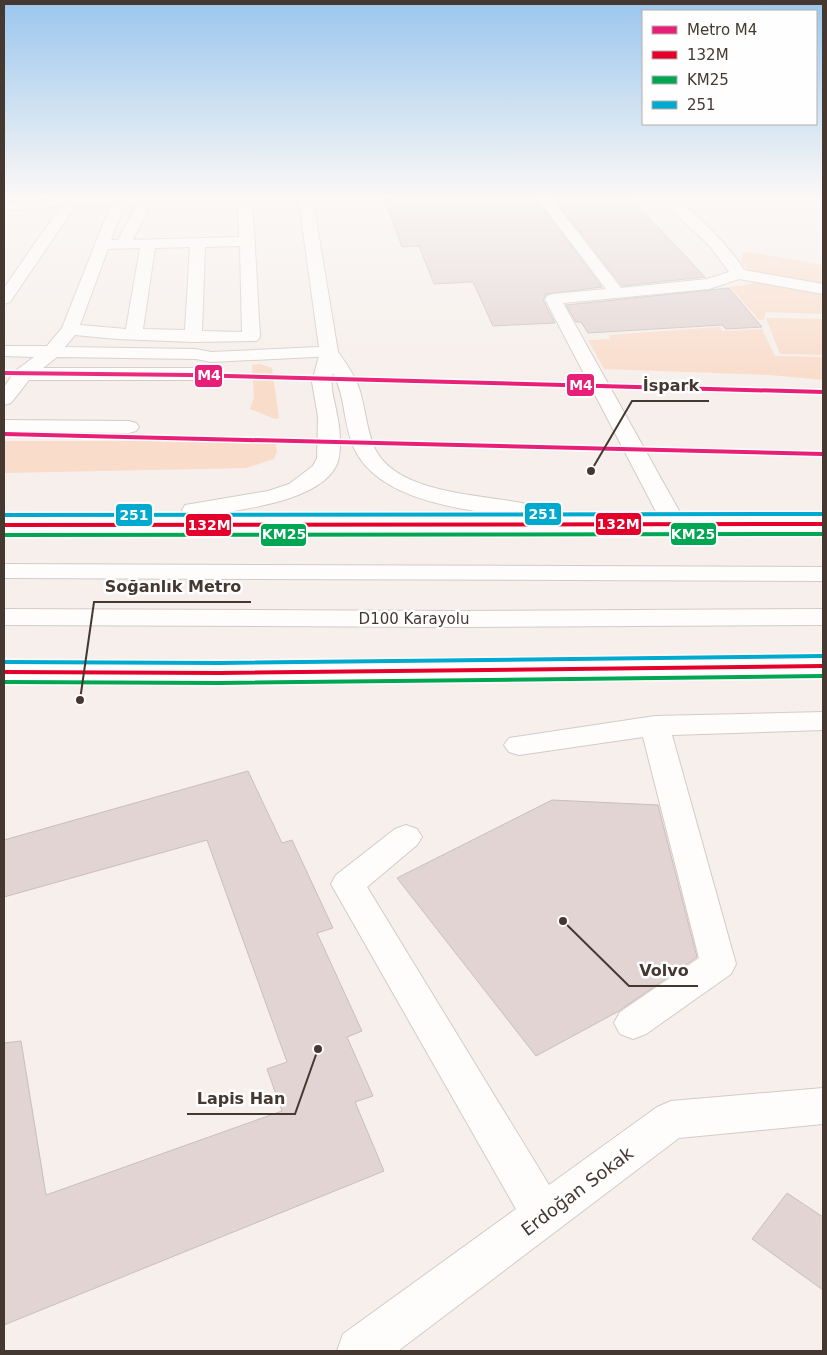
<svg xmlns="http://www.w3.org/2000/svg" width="827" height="1355" font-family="'DejaVu Sans',sans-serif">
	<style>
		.green { fill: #f9dcca }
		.building { fill: #e1d4d3; stroke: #c9bfbd }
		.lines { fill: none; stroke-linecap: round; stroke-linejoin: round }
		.minor-casing { stroke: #d4cbc6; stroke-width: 2 }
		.major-casing { stroke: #d4cbc6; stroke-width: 2 }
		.highway-casing { stroke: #d4cbc6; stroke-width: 2 }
		.minor { fill: #fefdfc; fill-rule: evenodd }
		.major { fill: #fefdfc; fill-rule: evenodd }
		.highway { fill: #fefdfc; fill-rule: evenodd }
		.bus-1-casing { stroke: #fefefe; stroke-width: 3 }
		.bus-2-casing { stroke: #fefefe; stroke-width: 3 }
		.bus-3-casing { stroke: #fefefe; stroke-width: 3 }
		.bus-1 { fill: #e4002b; fill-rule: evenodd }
		.bus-2 { fill: #00a651; fill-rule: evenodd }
		.bus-3 { fill: #00a9ce; fill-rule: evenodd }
		.metro-1-casing { stroke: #fefefe; stroke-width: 3 }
		.metro-1 { fill: #e91e76; fill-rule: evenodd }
		.labels { text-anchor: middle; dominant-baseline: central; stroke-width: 5; stroke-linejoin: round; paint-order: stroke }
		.street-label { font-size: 15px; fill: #453831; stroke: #fefefe }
		.near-street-label { font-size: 18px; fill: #453831; stroke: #fefefe }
		.leader { fill: none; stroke: #453831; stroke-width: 2 }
		.callout-dot { fill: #453831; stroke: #fefefe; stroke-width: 2 }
		.callout-label { font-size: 16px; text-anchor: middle; font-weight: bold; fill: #453831; stroke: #fefefe; stroke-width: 5; stroke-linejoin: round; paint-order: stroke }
		.line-badge { stroke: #fefefe; stroke-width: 2 }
		.badge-label { font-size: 14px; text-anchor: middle; font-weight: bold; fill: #fff }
	</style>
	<rect width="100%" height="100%" fill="#f6efeb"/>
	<!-- green -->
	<g class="green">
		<path d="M 750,252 L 823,265 L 823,286 L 748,270 C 743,266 740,260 743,253 Z"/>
		<path d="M 763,282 L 823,294 L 823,314 L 766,312 L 764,320 L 759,320 L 730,287 Z"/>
		<path d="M 766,318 L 823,319 L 823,355 L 780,354 Z"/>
		<path d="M 719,327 L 723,331 L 762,329 L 775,356 L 823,357 L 823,380 L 770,375 L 604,369 L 588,340 L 610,339 L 609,335 Z"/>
		<path d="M 260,364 L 272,368 L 279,418 L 275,419 L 250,409 L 254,397 L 252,365 Z"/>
		<path d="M 4,441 L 275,441 L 277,451 L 274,459 L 246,468 L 4,473 Z"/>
	</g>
	<!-- building -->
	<g class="building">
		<path d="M 383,195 L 533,195 L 602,287 L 546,294 L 543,300 L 555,323 L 493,326 L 473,282 L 434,284 L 419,246 L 402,247 Z"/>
		<path d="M 551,195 L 628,195 L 705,277 L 622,286 Z"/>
		<path d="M 729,288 L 762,327 L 726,329 L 722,325 L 588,333 L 581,322 L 576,322 L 566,305 Z"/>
		<path d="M 248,771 L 282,843 L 292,840 L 333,928 L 317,933 L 362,1031 L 347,1037 L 373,1096 L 355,1102 L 384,1171 L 4,1325 L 4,1043 L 21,1041 L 46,1195 L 282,1111 L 267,1069 L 287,1062 L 207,840 L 4,897 L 4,840 Z"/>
		<path d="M 552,800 L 658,805 L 697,957 L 619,1011 L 536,1056 L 397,878 Z"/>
		<path d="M 787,1193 L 823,1217 L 823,1290 L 752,1239 Z"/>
	</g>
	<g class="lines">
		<defs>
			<g id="minor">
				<path d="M 252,195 L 260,337 L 257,341 L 193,342 L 117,339 L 75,335 L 65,347 L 196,349 L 211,352 L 319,347 L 298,195 L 312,195 L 338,352 L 335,356 L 211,362 L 196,359 L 57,357 L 43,368 L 215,368 L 222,370 L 224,374 L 222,378 L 215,380 L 29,380 L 11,403 L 4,405 L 4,387 L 11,377 L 10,375 L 34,357 L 4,356 L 4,346 L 47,346 L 62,328 L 111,204 L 76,205 L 10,302 L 4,304 L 4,288 L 61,206 L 4,211 L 4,203 L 117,195 ZM 238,199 L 239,237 L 133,240 L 151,202 ZM 125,203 L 137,203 L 118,240 L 111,240 ZM 240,246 L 242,332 L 202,331 L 205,247 ZM 190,247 L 185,330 L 143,329 L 155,248 ZM 140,248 L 126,329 L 80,325 L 108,249 Z"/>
				<path d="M 535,195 L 549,195 L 621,288 L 707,279 L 729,272 L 710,246 L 655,195 C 660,195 667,194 671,196 C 688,203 735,253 744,270 L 823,284 L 823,294 L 739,279 L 709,289 L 563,303 L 687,525 L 683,530 L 675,532 L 667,530 L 663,525 L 545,299 L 547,296 L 553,294 L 606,289 Z"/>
				<path d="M 4,420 L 129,421 L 136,423 L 139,427 L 136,431 L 129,433 L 4,432 Z"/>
				<path d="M 823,712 L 823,730 L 672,735 L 736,964 L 731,974 L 646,1034 L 633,1039 L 620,1034 L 614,1023 L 620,1012 L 699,958 L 643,737 L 519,755 L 509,752 L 504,745 L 509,738 L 655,716 Z"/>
				<path d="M 406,825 L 417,829 L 422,837 L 417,845 L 367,887 L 549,1185 L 657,1107 L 671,1101 L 823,1088 L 823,1124 L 679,1138 L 398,1351 L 337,1351 L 343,1334 L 516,1209 L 331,884 L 336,875 L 395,829 Z"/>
			</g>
			<g id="major">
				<path d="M 329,347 L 335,348 C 344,360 354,374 359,388 C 365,406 366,426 373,444 C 392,496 487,494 531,505 L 534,510 L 531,515 L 523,517 C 471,511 381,503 355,450 C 343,426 346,397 333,373 C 329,387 335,401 337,415 C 340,427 341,445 339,457 C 331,503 230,511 193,517 L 185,515 L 182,510 L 185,505 L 268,491 L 289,484 L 313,466 L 317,458 L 318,417 L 312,382 L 320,352 L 323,348 Z"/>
				<path d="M 823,517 L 823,531 L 4,532 L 4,518 Z"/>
				<path d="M 823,658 L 823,674 L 220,682 L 4,680 L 4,663 L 220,664 Z"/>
			</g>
			<g id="highway">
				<path d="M 4,564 L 823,567 L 823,581 L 4,578 Z"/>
				<path d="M 4,609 L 453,611 L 823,609 L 823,625 L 453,627 L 4,625 Z"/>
			</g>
		</defs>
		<!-- minor casing -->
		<use href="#minor" class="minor-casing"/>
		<!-- major casing -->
		<use href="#major" class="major-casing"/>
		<!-- highway casing -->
		<use href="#highway" class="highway-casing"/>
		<!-- minor -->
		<use href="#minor" class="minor"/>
		<!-- major -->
		<use href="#major" class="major"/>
		<!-- highway -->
		<use href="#highway" class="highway"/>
		<defs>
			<g id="bus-1">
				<path d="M 823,522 L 823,526 L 4,527 L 4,523 Z"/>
				<path d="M 823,664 L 823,668 L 220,675 L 4,674 L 4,670 L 220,671 Z"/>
			</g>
			<g id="bus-2">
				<path d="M 823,532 L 823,536 L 4,537 L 4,533 Z"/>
				<path d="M 823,674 L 823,678 L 220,685 L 4,684 L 4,680 L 220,681 Z"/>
			</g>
			<g id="bus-3">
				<path d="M 823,512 L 823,516 L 4,517 L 4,513 Z"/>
				<path d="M 823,654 L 823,658 L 220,665 L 4,664 L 4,660 L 220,661 Z"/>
			</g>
		</defs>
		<!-- bus-1 casing -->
		<use href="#bus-1" class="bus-1-casing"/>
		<!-- bus-2 casing -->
		<use href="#bus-2" class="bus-2-casing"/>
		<!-- bus-3 casing -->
		<use href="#bus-3" class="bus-3-casing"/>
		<!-- bus-1 -->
		<use href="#bus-1" class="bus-1"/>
		<!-- bus-2 -->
		<use href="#bus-2" class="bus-2"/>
		<!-- bus-3 -->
		<use href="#bus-3" class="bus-3"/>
		<defs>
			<g id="metro-1">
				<path d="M 4,371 L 190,373 L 823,390 L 823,394 L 190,377 L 4,375 Z"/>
				<path d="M 4,432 L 823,452 L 823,456 L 4,436 Z"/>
			</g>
		</defs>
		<!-- metro-1 casing -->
		<use href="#metro-1" class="metro-1-casing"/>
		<!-- metro-1 -->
		<use href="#metro-1" class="metro-1"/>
	</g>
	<!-- sky -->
	<linearGradient id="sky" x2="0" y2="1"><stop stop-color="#9ac6ed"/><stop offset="0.51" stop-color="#fbf8f6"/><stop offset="1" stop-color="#fbf8f6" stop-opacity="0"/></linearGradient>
	<rect width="827" height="385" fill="url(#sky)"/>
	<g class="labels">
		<!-- street labels -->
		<g class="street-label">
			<text x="414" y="619">D100 Karayolu</text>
		</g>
		<!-- near-street labels -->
		<g class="near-street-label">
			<text transform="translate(577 1191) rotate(-37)">Erdoğan Sokak</text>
		</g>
	</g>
	<!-- callouts -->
	<path class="leader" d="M591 471L632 401H709M80 700L94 602H251M563 921L629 986H698M318 1049L295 1114H187"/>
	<g class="callout-dot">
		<circle cx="591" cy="471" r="5"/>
		<circle cx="80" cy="700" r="5"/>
		<circle cx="563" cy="921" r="5"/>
		<circle cx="318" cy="1049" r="5"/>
	</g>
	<g class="callout-label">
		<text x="671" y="391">İspark</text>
		<text x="173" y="592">Soğanlık Metro</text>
		<text x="664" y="976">Volvo</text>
		<text x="241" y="1104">Lapis Han</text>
	</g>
	<g class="line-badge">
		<rect x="194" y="364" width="29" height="24" rx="5" fill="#e91e76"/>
		<rect x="566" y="373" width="29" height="24" rx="5" fill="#e91e76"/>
		<rect x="524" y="502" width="38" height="24" rx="5" fill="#00a9ce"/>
		<rect x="115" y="503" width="38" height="24" rx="5" fill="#00a9ce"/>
		<rect x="595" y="512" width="47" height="24" rx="5" fill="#e4002b"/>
		<rect x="185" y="513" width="47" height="24" rx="5" fill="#e4002b"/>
		<rect x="670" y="522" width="47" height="24" rx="5" fill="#00a651"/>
		<rect x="260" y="523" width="47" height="24" rx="5" fill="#00a651"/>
	</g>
	<g class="badge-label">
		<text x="209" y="380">M4</text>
		<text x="581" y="390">M4</text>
		<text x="543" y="519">251</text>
		<text x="134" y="520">251</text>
		<text x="618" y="529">132M</text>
		<text x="209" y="530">132M</text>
		<text x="693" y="539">KM25</text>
		<text x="284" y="539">KM25</text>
	</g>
	<!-- border -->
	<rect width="827" height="1355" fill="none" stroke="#453831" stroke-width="10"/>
	<!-- legend -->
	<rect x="642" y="10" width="175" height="115" fill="#fefefe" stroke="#b4afac"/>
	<rect x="652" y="26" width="25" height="8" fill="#e91e76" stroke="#b4afac"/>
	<text x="687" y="35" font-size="15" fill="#453831">Metro M4</text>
	<rect x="652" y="51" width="25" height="8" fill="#e4002b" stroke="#b4afac"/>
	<text x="687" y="60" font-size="15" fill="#453831">132M</text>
	<rect x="652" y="76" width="25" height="8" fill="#00a651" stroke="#b4afac"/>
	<text x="687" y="85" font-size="15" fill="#453831">KM25</text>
	<rect x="652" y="101" width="25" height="8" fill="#00a9ce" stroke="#b4afac"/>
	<text x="687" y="110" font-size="15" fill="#453831">251</text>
</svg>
